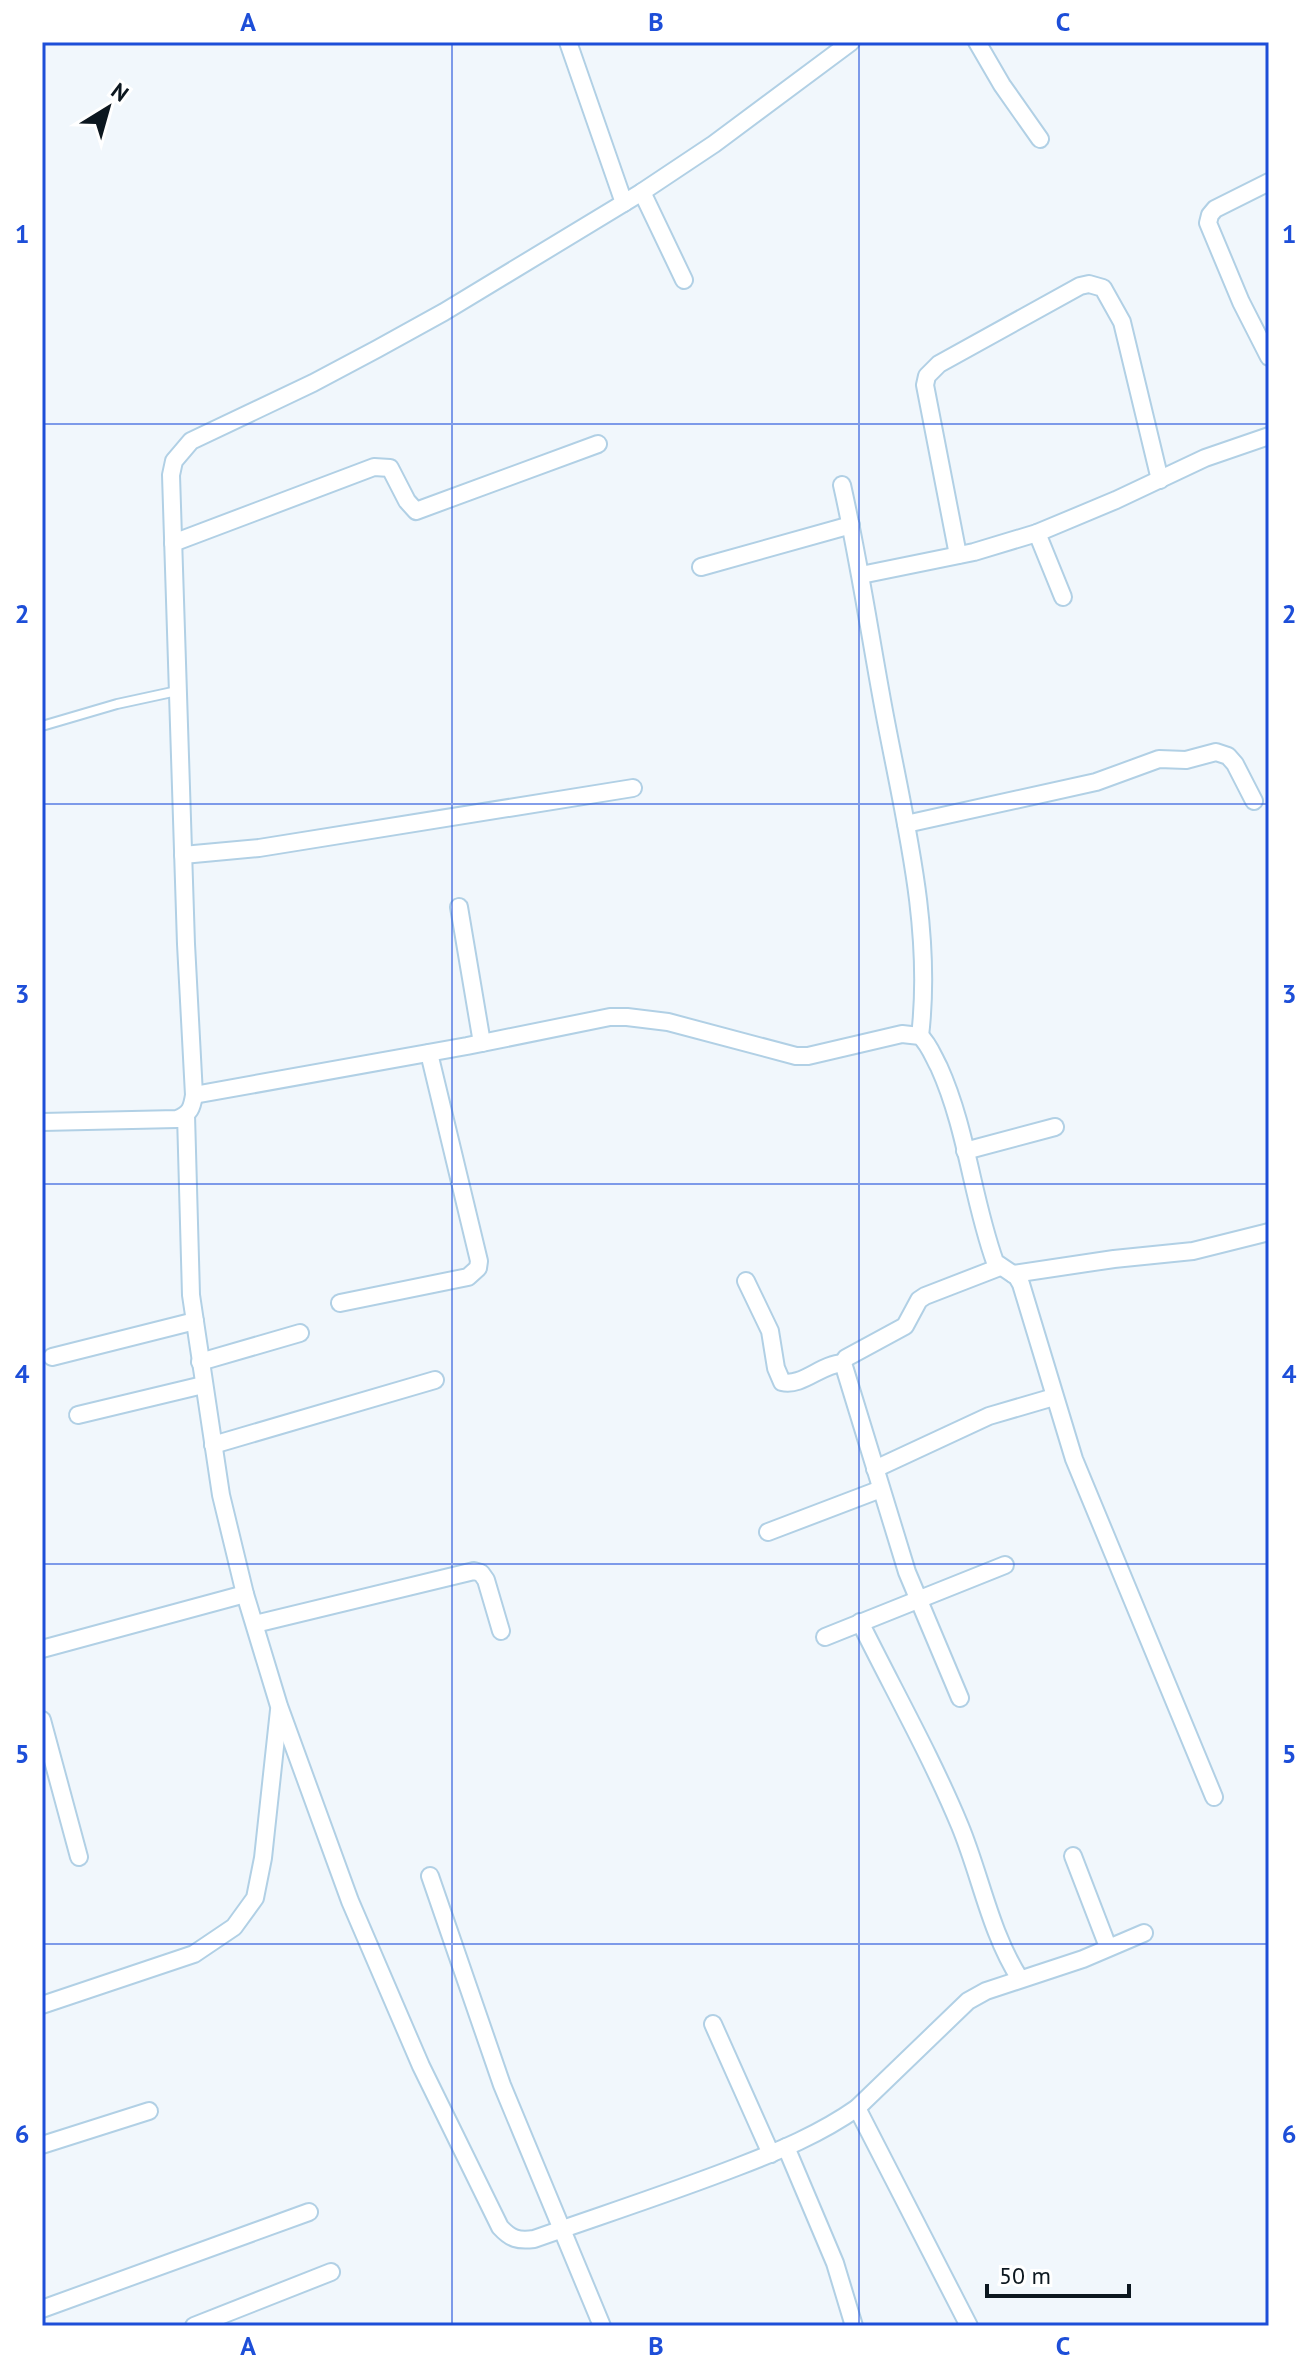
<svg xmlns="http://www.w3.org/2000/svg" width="1311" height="2368" font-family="'PT Sans',sans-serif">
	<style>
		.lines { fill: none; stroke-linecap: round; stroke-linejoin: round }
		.lane-casing { stroke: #b1d0e5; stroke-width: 12 }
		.street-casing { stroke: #b1d0e5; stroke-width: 20 }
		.lane { stroke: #fff; stroke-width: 8 }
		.street { stroke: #fff; stroke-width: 16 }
		.grid { fill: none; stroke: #1d4ed8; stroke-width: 2; stroke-opacity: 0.55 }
		.neatline { fill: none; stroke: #1d4ed8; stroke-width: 3 }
		.grid-label { font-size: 26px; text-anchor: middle; font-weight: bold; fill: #1d4ed8 }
	</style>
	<rect width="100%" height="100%" fill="#f1f7fc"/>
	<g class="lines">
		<defs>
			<path id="lane" d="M 42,726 L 117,704 L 177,691"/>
			<g id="street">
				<path d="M 568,42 L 624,203"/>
				<path d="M 977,42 L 1002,85 L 1040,139"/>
				<path d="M 1269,182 L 1215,209 L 1210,215 L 1208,223 L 1241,302 L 1269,357"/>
				<path d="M 642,192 L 684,280"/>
				<path d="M 842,485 C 859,560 870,636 884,711 C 904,818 933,927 920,1036"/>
				<path d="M 1037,533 L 1063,597"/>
				<path d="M 173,543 L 374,467 L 390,468 L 407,501 L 416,511 L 598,444"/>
				<path d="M 958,555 L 925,385 L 927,376 L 939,364 L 1080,286 L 1089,284 L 1103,288 L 1122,322 L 1160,480"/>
				<path d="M 701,567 L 851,525"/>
				<path d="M 861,575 L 974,552 L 1037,533 L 1116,500 L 1205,458 L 1269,436"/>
				<path d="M 906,824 L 1096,782 L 1159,759 L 1186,760 L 1216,752 L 1228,756 L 1235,764 L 1254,801"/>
				<path d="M 183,855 L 259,848 L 633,788"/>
				<path d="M 459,907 L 482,1043"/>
				<path d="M 194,1095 L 467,1046 L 610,1017 L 627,1017 L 668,1022 L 796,1056 L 808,1056 L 902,1034 L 920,1036 C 929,1044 933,1056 939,1067 C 967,1129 972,1198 995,1262 L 1017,1277 L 1021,1284 L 1074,1459 L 1214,1797"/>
				<path d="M 186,1115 L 191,1295 L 221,1495 L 245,1594 L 279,1706 L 350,1901 L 421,2066 L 500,2227 C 511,2239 518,2241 534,2239 C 602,2215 670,2193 737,2167 C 779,2151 820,2134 857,2108 L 968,2001 L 986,1991 L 1083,1959 L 1144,1933"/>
				<path d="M 42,1122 L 177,1119 C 190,1114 192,1108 194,1095 L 186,944 L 171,475 L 174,461 L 191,441 L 313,383 L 377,349 L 444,312 L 642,192 L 714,144 L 851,42"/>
				<path d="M 965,1151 L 1055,1127"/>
				<path d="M 1013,1274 L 1114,1259 L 1193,1251 L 1269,1232"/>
				<path d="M 746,1281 L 770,1331 L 776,1368 L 782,1382 C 802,1387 821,1364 843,1363"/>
				<path d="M 340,1303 L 468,1277 L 478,1268 L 479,1261 L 429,1053"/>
				<path d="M 52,1357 L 195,1321"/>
				<path d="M 200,1362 L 300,1333"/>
				<path d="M 78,1415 L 203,1385"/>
				<path d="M 213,1445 L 435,1380"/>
				<path d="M 875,1469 L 989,1416 L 1054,1397"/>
				<path d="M 768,1532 L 881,1489"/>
				<path d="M 860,1622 C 893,1689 931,1756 960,1826 C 981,1877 990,1932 1020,1979"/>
				<path d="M 255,1624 L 474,1571 L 481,1573 L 486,1580 L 501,1631"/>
				<path d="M 825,1637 L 1005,1565"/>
				<path d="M 42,1649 L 245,1594"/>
				<path d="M 960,1698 L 907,1572 L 843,1363 L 846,1358 L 905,1326 L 919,1300 L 925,1296 L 1000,1267"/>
				<path d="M 42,1720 L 79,1857"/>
				<path d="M 1073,1856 L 1108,1947"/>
				<path d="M 430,1876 L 502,2085 L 602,2326"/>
				<path d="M 42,2005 L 194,1954 L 234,1927 L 255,1898 L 263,1858 L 279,1710"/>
				<path d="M 713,2024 L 771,2154"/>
				<path d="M 857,2108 L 969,2326"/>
				<path d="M 42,2145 L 149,2111"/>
				<path d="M 786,2147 L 835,2263 L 854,2326"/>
				<path d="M 42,2309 L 309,2212"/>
				<path d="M 194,2326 L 331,2272"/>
			</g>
		</defs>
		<!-- lane casing -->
		<use href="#lane" class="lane-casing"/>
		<!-- street casing -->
		<use href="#street" class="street-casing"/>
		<!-- lane -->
		<use href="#lane" class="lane"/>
		<!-- street -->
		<use href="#street" class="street"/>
	</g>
	<!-- grid -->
	<path class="grid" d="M 452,42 L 452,2326M 859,42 L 859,2326M 42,424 L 1269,424M 42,804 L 1269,804M 42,1184 L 1269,1184M 42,1564 L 1269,1564M 42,1944 L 1269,1944"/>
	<!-- border -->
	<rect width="1311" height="2368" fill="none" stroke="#ffffff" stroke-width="88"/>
	<!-- north arrow -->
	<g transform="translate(108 108) rotate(37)" stroke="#ffffff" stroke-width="6" paint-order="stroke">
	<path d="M0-6L14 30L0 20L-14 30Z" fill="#0c171f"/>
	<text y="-12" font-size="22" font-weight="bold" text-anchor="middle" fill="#0c171f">N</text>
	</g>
	<!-- scale -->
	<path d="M987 2284v12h142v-12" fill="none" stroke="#0c171f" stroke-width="4"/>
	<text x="999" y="2284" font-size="24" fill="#0c171f" stroke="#ffffff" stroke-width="6" paint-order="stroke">50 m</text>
	<rect x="44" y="44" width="1223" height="2280" class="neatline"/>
	<g class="grid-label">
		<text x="248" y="31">A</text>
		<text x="656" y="31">B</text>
		<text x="1063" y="31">C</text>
		<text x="22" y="243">1</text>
		<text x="1289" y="243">1</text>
		<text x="22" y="623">2</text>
		<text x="1289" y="623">2</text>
		<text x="22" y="1003">3</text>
		<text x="1289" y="1003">3</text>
		<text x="22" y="1383">4</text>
		<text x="1289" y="1383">4</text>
		<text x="22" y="1763">5</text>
		<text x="1289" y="1763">5</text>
		<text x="22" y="2143">6</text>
		<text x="1289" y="2143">6</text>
		<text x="248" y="2355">A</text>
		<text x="656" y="2355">B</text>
		<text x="1063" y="2355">C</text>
	</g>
</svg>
